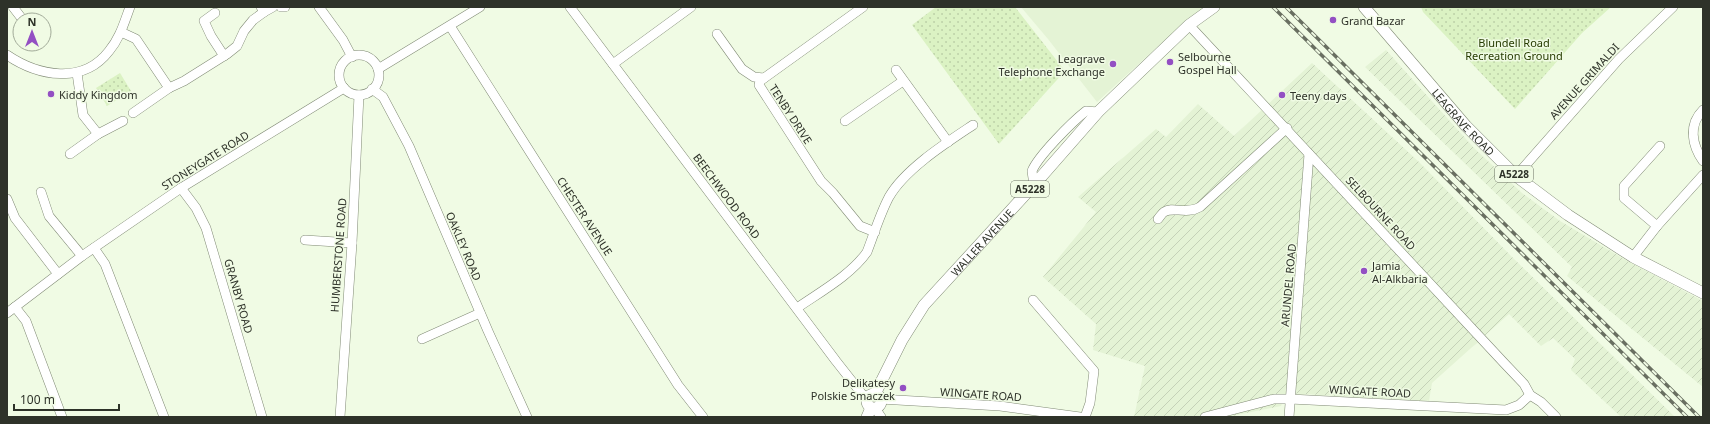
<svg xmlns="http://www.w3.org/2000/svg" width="1710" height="424" font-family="'Noto Sans',sans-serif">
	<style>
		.built { fill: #e4f3d5 }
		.industrial { fill: url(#industrial-furrows) }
		.park { fill: url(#park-dots) }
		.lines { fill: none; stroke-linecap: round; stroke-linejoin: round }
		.minor-casing { stroke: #808a75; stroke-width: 10 }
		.major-casing { stroke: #808a75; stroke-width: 12 }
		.minor { stroke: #fff; stroke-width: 9 }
		.major { stroke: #fff; stroke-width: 11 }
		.rail-casing { stroke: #696f61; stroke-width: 3.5 }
		.rail { stroke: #f0fbe4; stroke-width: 2; stroke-dasharray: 6; stroke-linecap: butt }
		.poi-dot { fill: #934fc3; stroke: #f0fbe4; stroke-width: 1.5 }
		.labels { text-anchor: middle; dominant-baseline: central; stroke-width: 3; stroke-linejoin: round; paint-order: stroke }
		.shield { fill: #f0fbe4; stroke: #686e61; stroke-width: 1 }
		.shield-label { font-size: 10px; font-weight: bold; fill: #2e3229 }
		.poi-label { font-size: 11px; fill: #2e3229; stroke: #f0fbe4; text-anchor: start }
		.park-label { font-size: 11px; fill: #273c02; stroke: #f0fbe4 }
		.street-label { font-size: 11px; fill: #2e3229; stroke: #f0fbe4 }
	</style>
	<defs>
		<pattern id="industrial-furrows" width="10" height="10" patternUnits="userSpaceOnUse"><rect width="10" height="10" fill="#e4f3d5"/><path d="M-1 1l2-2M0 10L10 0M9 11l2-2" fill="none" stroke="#c4d1b7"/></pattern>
		<pattern id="park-dots" width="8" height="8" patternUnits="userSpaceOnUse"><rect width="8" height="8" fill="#dbf2c3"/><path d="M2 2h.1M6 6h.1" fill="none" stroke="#bcd0a8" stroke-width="1.8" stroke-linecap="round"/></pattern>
	</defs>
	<rect width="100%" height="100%" fill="#f0fbe4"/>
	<!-- built -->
	<path class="built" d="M 1021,7 L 1205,7 L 1180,26 L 1097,102 L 1048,39 Z"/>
	<!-- industrial -->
	<g class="industrial">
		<path d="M 1386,50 L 1474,148 L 1522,193 L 1560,221 L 1629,262 L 1703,301 L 1703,387 L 1567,276 L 1572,267 L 1365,67 Z"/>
		<path d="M 1312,63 L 1419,162 L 1511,256 L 1675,417 L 1621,417 L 1571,370 L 1575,359 L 1553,338 L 1541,346 L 1509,314 L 1432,383 L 1429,401 L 1286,393 L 1281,406 L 1227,417 L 1134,417 L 1145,366 L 1093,350 L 1096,324 L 1043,277 L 1096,212 L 1078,197 L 1156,129 L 1166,137 L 1198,104 L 1234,136 Z"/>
	</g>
	<!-- park -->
	<g class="park">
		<path d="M 936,7 L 1015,7 L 1065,71 L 999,144 L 912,25 Z"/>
		<path d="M 1421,7 L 1611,7 L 1582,33 L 1515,109 L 1423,12 Z"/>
		<path d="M 120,73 L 131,91 L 107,106 L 96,88 Z"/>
	</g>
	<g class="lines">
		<defs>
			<g id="minor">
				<path d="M 13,7 L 23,20"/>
				<path d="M 281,7 L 285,7"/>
				<path d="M 319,7 L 343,40 L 352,57"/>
				<path d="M 570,7 L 836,361 L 862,394 L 868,398"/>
				<path d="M 863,7 L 760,81 L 759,85 L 821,181 L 833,193 L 860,226 L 875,232"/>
				<path d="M 264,12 L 273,7"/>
				<path d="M 215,13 L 204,21 L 211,36 L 224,56"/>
				<path d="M 1189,25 L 1505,364 L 1524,384 L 1530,395 L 1541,402 L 1556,417"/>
				<path d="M 450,26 L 678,385 L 703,417"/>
				<path d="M 121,32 L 136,39 L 169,88 L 133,113"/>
				<path d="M 717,34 L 742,69 L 754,77 L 764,78"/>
				<path d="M 7,55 C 38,76 83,85 109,51 C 120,38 124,23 130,7"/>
				<circle cx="359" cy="75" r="20"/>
				<path d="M 613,64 L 691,7"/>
				<path d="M 378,69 L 480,7"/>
				<path d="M 896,70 L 948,142"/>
				<path d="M 77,73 L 83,115 L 98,134"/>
				<path d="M 169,88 L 184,81 L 227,54 L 237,46 L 244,31 L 253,20 L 264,12 L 261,7"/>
				<path d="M 372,89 L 383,97 L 409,146 L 488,331 L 527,417"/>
				<path d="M 1703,110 C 1688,125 1692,145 1703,161"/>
				<path d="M 845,121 L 903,81"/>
				<path d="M 70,154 L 98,134 L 123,121"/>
				<path d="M 1516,176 L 1619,59 L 1673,7"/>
				<path d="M 1034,185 L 1032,171 C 1038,156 1072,122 1086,111 L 1098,112"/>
				<path d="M 181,188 L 196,208 L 206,228 L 262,417"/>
				<path d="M 41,192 L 49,216 L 82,256"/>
				<path d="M 7,199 L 15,218 L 58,274"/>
				<path d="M 1158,219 C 1160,217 1162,213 1164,212 C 1173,206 1186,215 1200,207 L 1287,128"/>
				<path d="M 1657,226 L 1624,198 L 1624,186 L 1660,146"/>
				<path d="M 305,240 L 352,243"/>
				<path d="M 94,248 L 105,264 L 164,417"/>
				<path d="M 1633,257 L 1657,226 L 1703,175"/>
				<path d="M 1033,300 L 1094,371 L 1090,403 L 1085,417"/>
				<path d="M 15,307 L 26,321 L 62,417"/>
				<path d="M 797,308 C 820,292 851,275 867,252 C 874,234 880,214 889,197 C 905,169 946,143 973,125"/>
				<path d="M 7,313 L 82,256 L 181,188 L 344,88"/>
				<path d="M 422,339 L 480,313"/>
				<path d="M 880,399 L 1000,406 L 1080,417"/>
				<path d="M 875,408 L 881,417"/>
				<path d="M 340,417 L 352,243 L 359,95"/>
				<path d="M 1205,417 L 1274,399 L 1290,399 L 1506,410 L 1519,405 L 1530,395"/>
				<path d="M 1289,417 L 1309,154"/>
			</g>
			<g id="major">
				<path id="s1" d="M 1364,7 L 1466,126 L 1516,176 L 1568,215 L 1633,257 L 1703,293"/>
				<path id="s2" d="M 875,394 L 902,340 L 924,305 L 1034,185 L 1098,112 L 1189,25 L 1214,7"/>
				<circle cx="874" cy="401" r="7"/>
				<path d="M 867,417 L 871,408"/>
			</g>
		</defs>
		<!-- minor casing -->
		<use href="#minor" class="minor-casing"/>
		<!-- major casing -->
		<use href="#major" class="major-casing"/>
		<!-- minor -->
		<use href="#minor" class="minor"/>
		<!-- major -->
		<use href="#major" class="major"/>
		<defs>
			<g id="rail">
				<path d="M 1273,7 L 1687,417"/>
				<path d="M 1286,7 L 1699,417"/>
			</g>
		</defs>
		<!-- rail casing -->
		<use href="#rail" class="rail-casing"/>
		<!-- rail -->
		<use href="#rail" class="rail"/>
	</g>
	<!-- markers -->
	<g class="poi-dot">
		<circle cx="1333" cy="20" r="4"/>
		<circle cx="1170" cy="62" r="4"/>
		<circle cx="1113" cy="64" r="4"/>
		<circle cx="51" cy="94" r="4"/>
		<circle cx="1282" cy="95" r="4"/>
		<circle cx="1364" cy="271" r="4"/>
		<circle cx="903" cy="388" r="4"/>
	</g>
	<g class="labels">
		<!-- shield labels -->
		<g class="shield">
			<rect x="1495" y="166" width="38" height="16" rx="3"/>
			<rect x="1011" y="181" width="38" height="16" rx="3"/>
		</g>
		<g class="shield-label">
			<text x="1514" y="174">A5228</text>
			<text x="1030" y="189">A5228</text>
		</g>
		<!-- poi labels -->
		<g class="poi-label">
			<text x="1341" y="20">Grand Bazar</text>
			<text x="1178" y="56">Selbourne<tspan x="1178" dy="13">Gospel Hall</tspan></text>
			<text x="1105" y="58" text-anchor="end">Leagrave<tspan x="1105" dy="13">Telephone Exchange</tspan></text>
			<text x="59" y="94">Kiddy Kingdom</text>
			<text x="1290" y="95">Teeny days</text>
			<text x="1372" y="265">Jamia<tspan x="1372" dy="13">Al-Alkbaria</tspan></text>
			<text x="895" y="382" text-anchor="end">Delikatesy<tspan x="895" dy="13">Polskie Smaczek</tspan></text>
		</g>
		<!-- park labels -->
		<g class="park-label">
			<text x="1514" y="42">Blundell Road<tspan x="1514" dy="13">Recreation Ground</tspan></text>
		</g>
		<!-- street labels -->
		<g class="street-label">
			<text transform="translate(1584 81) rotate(-48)">AVENUE GRIMALDI</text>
			<text transform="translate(791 114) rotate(57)">TENBY DRIVE</text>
			<text stroke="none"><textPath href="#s1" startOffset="152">LEAGRAVE ROAD</textPath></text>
			<text transform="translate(205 160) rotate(-32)">STONEYGATE ROAD</text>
			<text transform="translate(727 196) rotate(53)">BEECHWOOD ROAD</text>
			<text transform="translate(1381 213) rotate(47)">SELBOURNE ROAD</text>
			<text transform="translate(585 216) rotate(57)">CHESTER AVENUE</text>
			<text stroke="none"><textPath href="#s2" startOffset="187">WALLER AVENUE</textPath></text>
			<text transform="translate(464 246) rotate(67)">OAKLEY ROAD</text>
			<text transform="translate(338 255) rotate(-86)">HUMBERSTONE ROAD</text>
			<text transform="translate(1288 285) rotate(-85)">ARUNDEL ROAD</text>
			<text transform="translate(239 296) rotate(74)">GRANBY ROAD</text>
			<text transform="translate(1370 391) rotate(3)">WINGATE ROAD</text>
			<text transform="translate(981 394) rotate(4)">WINGATE ROAD</text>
		</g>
	</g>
	<!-- border -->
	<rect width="1710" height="424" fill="none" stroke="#2e3229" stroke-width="16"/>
	<!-- north arrow -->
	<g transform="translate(32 32)"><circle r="19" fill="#f0fbe4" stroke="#a2ab99"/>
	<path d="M0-3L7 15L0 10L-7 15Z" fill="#934fc3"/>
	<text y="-6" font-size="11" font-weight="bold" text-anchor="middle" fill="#2e3229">N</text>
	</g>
	<!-- scale -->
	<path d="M14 404v6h105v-6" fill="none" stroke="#2e3229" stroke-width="2"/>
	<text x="20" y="404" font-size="12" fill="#2e3229" stroke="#f0fbe4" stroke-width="3" paint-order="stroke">100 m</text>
</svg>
